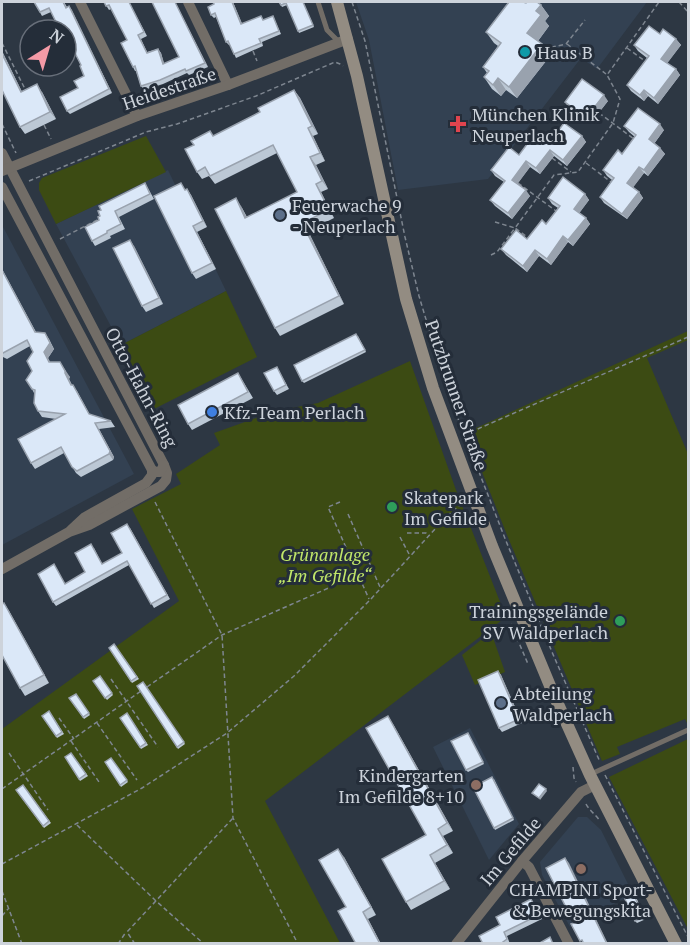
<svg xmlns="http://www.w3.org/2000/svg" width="690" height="945" font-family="'PT Serif',serif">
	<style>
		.built { fill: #334152 }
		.green { fill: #3c4b13 }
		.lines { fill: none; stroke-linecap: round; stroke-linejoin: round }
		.path { stroke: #7e8690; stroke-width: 1.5; stroke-dasharray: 4.5 3; stroke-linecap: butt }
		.lane { stroke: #726d67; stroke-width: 5 }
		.street { stroke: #726d67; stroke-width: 10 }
		.secondary { stroke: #938c82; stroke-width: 12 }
		.wall { fill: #bcc8d5 }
		.shaded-wall { fill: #99a2ae }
		.building { fill: #dbe8f8; stroke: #99a2ae; stroke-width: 1.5 }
		.culture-dot { fill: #0f9aa8; stroke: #242d39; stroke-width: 2 }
		.health-dot { fill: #e0444e; stroke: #242d39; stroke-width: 2 }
		.service-dot { fill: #5c6f8a; stroke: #242d39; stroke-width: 2 }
		.shop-dot { fill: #3f7fe0; stroke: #242d39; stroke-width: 2 }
		.leisure-dot { fill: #2e9e5b; stroke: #242d39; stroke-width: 2 }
		.education-dot { fill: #8d6e63; stroke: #242d39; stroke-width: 2 }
		.labels { text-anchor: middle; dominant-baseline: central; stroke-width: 6; stroke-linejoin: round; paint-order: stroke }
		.poi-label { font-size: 18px; fill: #cdd3db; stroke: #242d39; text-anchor: start }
		.street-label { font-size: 18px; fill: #cdd3db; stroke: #242d39 }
		.park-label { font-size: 18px; font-style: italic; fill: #c1e769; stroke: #242d39 }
	</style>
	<rect width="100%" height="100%" fill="#2d3743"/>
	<!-- built -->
	<g class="built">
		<path d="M 356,2 L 647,2 L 597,69 L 581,58 L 488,179 L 398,190 L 369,40 Z"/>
		<path d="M 168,170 L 226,291 L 121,345 L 56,224 Z"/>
		<path d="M 2,225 L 134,474 L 2,545 Z"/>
		<path d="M 470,728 L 519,824 L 489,860 L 433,747 Z"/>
		<path d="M 578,817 L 587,817 L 601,830 L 633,894 L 570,927 L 542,875 L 540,862 Z"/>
	</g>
	<!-- green -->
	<g class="green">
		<path d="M 146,136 L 166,172 L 56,224 L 39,190 L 39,183 L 42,178 Z"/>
		<path d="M 226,291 L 257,357 L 154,409 L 121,345 Z"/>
		<path d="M 688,331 L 688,340 L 647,358 L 688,454 L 688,725 L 685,719 L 617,747 L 620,754 L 602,761 L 507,535 L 469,439 L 465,433 Z"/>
		<path d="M 410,361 L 456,490 L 506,617 L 265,801 L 340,943 L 2,943 L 2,729 L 179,601 L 132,509 L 181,484 L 176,474 L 220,445 L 214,433 L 276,411 L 318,403 Z"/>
		<path d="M 491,632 L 505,672 L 475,685 L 462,655 Z"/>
		<path d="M 688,739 L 688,929 L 609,777 Z"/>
	</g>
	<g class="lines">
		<!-- path -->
		<g class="path">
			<path d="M 352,2 L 365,41 L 405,237 L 419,296 L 448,393 L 506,541 L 552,652 L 600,762"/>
			<path d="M 679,2 L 688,12"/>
			<path d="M 2,43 L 26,91"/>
			<path d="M 567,44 L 606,74"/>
			<path d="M 627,48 L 645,61"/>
			<path d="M 544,49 L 566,44 L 585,20"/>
			<path d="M 253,51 L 257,61"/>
			<path d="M 599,113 L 634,139"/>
			<path d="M 2,124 L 16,153"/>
			<path d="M 44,125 L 51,139"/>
			<path d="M 552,158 L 571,172"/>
			<path d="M 586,163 L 611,182"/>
			<path d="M 29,181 L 146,132 L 177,124 L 256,96 L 335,62 L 340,64 L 343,66"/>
			<path d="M 518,183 L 556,211"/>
			<path d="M 495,222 L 515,228 L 554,175 L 578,172 L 613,123 L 620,99 L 607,75 L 659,2"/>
			<path d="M 60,239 L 101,218"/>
			<path d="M 491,255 L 497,252 L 515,228 L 530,239"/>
			<path d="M 464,435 L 688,337"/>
			<path d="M 155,502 L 222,635 L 233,818 L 298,944"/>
			<path d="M 340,502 L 328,507 L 369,599"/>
			<path d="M 348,514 L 380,587"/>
			<path d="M 407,533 L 426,533 L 429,536"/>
			<path d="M 400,537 L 409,554"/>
			<path d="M 359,574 L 371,568"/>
			<path d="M 511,624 L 528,664"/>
			<path d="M 111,679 L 158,747"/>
			<path d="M 147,687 L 222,635 L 358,575"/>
			<path d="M 59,718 L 74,739"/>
			<path d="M 97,723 L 137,780"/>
			<path d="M 71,741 L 99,782"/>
			<path d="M 9,753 L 48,810"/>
			<path d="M 573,767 L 574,778 L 576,782"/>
			<path d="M 605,775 L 688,937"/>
			<path d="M 2,789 L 141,691"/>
			<path d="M 586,804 C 589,810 596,815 600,821"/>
			<path d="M 77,825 L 155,900 L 204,944"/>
			<path d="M 2,864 L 142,788 L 227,733 L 294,676 L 370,600 L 447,516 L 464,502"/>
			<path d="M 2,891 L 22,944"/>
			<path d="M 2,916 L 8,909"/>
			<path d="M 118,944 L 126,932"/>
			<path d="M 135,944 L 127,932 L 233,818"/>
		</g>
		<!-- lane -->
		<g class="lane">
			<path d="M 318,2 L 327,30 L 339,42"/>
			<path d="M 591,774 L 688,730"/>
		</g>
		<!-- street -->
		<g class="street">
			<path d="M 80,2 L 137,116"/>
			<path d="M 188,2 L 228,85"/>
			<path d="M 2,153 L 164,465 L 167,473 L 166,480 L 161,486 L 89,525 L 69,532 L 2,569"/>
			<path d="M 2,171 L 137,116 L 228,85 L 348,39"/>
			<path d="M 2,187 L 152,470 L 156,472 L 160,472 L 164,465"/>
			<path d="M 71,530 L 85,517 L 146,483 L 152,475 L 152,470"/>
			<path d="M 522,861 L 529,867 L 569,944"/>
			<path d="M 456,944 L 522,861 L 581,792 L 595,785"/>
		</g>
		<!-- secondary -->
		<path class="secondary" d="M 337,2 L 357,76 L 406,299 L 433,388 L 492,546 L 553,693 L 590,775 L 676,944"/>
	</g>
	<!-- wall -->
	<g class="wall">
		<path d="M 34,2 L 64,2 L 67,7 L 69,6 L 112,93 L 70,114 L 67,111 L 84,76 L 81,65 L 72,47 L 67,50 L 66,48 L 66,30 L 51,12 L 42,16 Z"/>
		<path d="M 104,2 L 129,2 L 147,36 L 141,39 L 147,52 L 158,49 L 161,53 L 164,64 L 179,57 L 152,2 L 175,2 L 208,67 L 189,75 L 187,73 L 163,84 L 144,90 L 141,86 L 136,71 L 135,71 L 133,67 L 127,40 L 111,9 L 109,10 Z"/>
		<path d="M 233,2 L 242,24 L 264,20 L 273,16 L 281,34 L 262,42 L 263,46 L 236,58 L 230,45 L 229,45 L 226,42 L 216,17 L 214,18 L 211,15 L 214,4 Z"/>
		<path d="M 279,2 L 303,2 L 314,27 L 299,33 L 287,5 L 282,7 Z"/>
		<path d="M 541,5 L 549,16 L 545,21 L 549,26 L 538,41 L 550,56 L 517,98 L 506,90 L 501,96 L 492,89 L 484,77 L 487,73 L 483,67 L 498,46 L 494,43 L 486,32 Z"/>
		<path d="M 660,34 L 676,39 L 681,45 L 667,63 L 676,69 L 680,75 L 658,104 L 648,96 L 644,101 L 631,91 L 627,85 L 647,58 L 638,51 L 634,45 Z"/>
		<path d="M 2,51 L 22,92 L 42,92 L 56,119 L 25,134 L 20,127 L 2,90 Z"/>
		<path d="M 294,90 L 300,98 L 318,134 L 313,136 L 325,161 L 316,165 L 328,189 L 321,192 L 334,218 L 308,231 L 344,304 L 280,336 L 275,328 L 241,206 L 247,217 L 297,192 L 277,153 L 215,184 L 209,176 L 202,179 L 197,172 L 213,136 L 260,112 Z"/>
		<path d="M 608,101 L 590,124 L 569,108 L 565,102 Z"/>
		<path d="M 624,126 L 664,130 L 654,144 L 660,148 L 665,154 L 648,176 L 644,173 L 633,187 L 639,192 L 643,198 L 627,219 L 604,203 L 600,197 L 612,180 L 607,176 L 603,170 L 622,154 L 635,137 L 629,132 Z"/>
		<path d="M 582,136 L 586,142 L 567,166 L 554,156 L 540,174 L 530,167 L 517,184 L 530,196 L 512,219 L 495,206 L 490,200 L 504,182 L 495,176 L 491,170 L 519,155 L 550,142 Z"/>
		<path d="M 145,183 L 154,199 L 119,217 L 125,229 L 110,236 L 111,238 L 95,246 L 92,241 L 99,220 Z"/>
		<path d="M 187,189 L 191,195 L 207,227 L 197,232 L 216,269 L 196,279 L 192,273 L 186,190 Z"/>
		<path d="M 585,194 L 589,200 L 579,213 L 586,218 L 590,224 L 573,246 L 568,242 L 551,265 L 539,256 L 527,272 L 506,255 L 501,249 L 527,239 L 546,224 L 558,208 L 552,204 L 548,198 Z"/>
		<path d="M 134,246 L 163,304 L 146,312 L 142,306 Z"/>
		<path d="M 2,269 L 36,332 L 45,333 L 49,339 L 54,349 L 48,358 L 50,362 L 70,377 L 69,379 L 72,385 L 77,391 L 90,415 L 111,421 L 115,427 L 99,429 L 114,457 L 113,460 L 81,477 L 76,473 L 64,453 L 35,469 L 31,463 L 56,419 L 42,417 L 38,411 L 34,393 L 32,389 L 33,352 L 30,346 L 7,359 L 3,357 L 2,355 Z"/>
		<path d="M 358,336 L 366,352 L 304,383 L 302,381 Z"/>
		<path d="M 279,371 L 289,389 L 277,395 L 274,391 Z"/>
		<path d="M 238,373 L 253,398 L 192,430 L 188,424 Z"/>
		<path d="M 130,528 L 170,599 L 154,608 L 129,565 L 56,606 L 53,602 L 54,564 L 65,584 L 85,572 L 94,548 L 102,564 L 122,553 Z"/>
		<path d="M 4,603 L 9,611 L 49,683 L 25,696 L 20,688 Z"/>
		<path d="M 114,644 L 139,679 L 132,683 L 109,648 Z"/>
		<path d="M 498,671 L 501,675 L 522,723 L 502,732 L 499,728 Z"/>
		<path d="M 100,676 L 113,695 L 107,700 L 93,681 Z"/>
		<path d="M 143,682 L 185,744 L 178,749 L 137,686 Z"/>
		<path d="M 76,694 L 90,715 L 84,719 L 69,698 Z"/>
		<path d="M 49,711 L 64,734 L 57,738 L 42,716 Z"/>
		<path d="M 127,713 L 148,745 L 141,749 L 120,718 Z"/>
		<path d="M 393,724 L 453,831 L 443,836 L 453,853 L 435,863 L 450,889 L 411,910 L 406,902 L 426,835 Z"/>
		<path d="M 468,733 L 484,764 L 468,772 L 466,770 Z"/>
		<path d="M 71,753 L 88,776 L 80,781 L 65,757 Z"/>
		<path d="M 111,758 L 128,782 L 121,787 L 105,762 Z"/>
		<path d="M 494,779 L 514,820 L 495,830 L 494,828 Z"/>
		<path d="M 23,785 L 51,823 L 44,828 L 16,790 Z"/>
		<path d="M 344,857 L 376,915 L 368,919 L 381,944 L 356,944 L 346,907 Z"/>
		<path d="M 635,895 L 646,919 L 637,923 L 635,921 Z"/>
		<path d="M 533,903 L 542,919 L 507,936 L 510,944 L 483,944 L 500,925 Z"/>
	</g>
	<!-- shaded-wall -->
	<g class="shaded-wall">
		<path d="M 175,2 L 208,67 L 205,63 Z"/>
		<path d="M 232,2 L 233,2 L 244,28 L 241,24 Z"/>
		<path d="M 541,5 L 549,16 L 545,21 L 549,26 L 535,45 L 527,33 L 536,11 Z"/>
		<path d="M 69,6 L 72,10 L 112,93 L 109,89 Z"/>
		<path d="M 676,39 L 681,45 L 666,65 L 661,59 Z"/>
		<path d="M 542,44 L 550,56 L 517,98 L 509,87 Z"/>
		<path d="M 158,49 L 161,53 L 166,69 L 163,64 Z"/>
		<path d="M 2,51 L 26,100 L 21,92 L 2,54 Z"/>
		<path d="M 676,69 L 680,75 L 658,104 L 654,98 Z"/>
		<path d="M 498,78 L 506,90 L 501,96 L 493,85 Z"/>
		<path d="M 37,84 L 42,92 L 56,119 L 50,112 Z"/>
		<path d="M 294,90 L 300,98 L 318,134 L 312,126 Z"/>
		<path d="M 644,90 L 648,96 L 644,101 L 640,95 Z"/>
		<path d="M 604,95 L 608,101 L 590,124 L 586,118 Z"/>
		<path d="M 660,124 L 664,130 L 653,145 L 649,139 Z"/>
		<path d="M 308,128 L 313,136 L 325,161 L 320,153 Z"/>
		<path d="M 582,136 L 586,142 L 567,166 L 563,160 Z"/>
		<path d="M 660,148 L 665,154 L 648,176 L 644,170 Z"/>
		<path d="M 550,150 L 554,156 L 540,174 L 536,168 Z"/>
		<path d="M 310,157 L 316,165 L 328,189 L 322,181 Z"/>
		<path d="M 526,161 L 530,167 L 516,186 L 512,180 Z"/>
		<path d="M 639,167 L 644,173 L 632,189 L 627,183 Z"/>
		<path d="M 316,184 L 321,192 L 334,218 L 329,210 Z"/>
		<path d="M 187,189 L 191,195 L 207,227 L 203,221 Z"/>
		<path d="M 526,190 L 530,196 L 512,219 L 508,213 Z"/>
		<path d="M 639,192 L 643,198 L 627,219 L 622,214 Z"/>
		<path d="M 585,194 L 589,200 L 578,215 L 574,209 Z"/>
		<path d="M 236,198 L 241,206 L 251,226 L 245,218 Z"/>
		<path d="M 586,218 L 590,224 L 573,246 L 568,240 Z"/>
		<path d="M 302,223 L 308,231 L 344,304 L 339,296 Z"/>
		<path d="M 193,226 L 197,232 L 216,269 L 212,263 Z"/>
		<path d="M 563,236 L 568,242 L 551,265 L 547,259 Z"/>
		<path d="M 130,240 L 134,246 L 163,304 L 159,298 Z"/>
		<path d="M 535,250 L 539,256 L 527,272 L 523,266 Z"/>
		<path d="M 45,333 L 54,349 L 48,358 L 53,368 L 44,352 Z"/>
		<path d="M 60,362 L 70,377 L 69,379 L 75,391 L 71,385 Z"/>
		<path d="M 95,423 L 114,457 L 113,460 L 109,454 Z"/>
		<path d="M 4,603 L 9,611 L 49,683 L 44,675 Z"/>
		<path d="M 498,671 L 501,675 L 522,723 L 519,719 Z"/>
		<path d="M 388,716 L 393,724 L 453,831 L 447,823 Z"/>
		<path d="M 546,789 L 547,791 L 540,800 L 539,798 Z"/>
		<path d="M 438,829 L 443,836 L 453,853 L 447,845 Z"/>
		<path d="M 338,849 L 344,857 L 376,915 L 371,907 Z"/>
		<path d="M 430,855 L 435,863 L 450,889 L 444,881 Z"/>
		<path d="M 565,858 L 569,863 L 608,944 L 607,944 Z"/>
		<path d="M 363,912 L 368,919 L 381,944 L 380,944 Z"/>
	</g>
	<!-- building -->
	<g class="building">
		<path d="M 34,2 L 63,2 L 66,8 L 69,6 L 109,89 L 67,111 L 60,97 L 78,88 L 74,81 L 84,76 L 80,66 L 81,65 L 70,43 L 66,45 L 66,30 L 60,30 L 49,8 L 40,12 Z"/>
		<path d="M 104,2 L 129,2 L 144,32 L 138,35 L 147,53 L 158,49 L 163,64 L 179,57 L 152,2 L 175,2 L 205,63 L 186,71 L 185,69 L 160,80 L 141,86 L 135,66 L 133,67 L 121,43 L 127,40 L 109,5 L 106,6 Z"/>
		<path d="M 213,2 L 232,2 L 241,24 L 261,16 L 263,20 L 273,16 L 279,31 L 259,39 L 261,43 L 234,54 L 228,41 L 226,42 L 215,13 L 211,15 L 208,7 L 214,4 Z"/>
		<path d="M 279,2 L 303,2 L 313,25 L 298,31 L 286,3 L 281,5 Z"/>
		<path d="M 509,2 L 523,2 L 526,3 L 527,2 L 537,2 L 541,5 L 536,11 L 541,15 L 527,33 L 542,44 L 509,87 L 498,78 L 493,85 L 484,77 L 489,71 L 483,67 L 501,43 L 486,32 Z"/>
		<path d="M 649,26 L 660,34 L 663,29 L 676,39 L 661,59 L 676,69 L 654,98 L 644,90 L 640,95 L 627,85 L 649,56 L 634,45 Z"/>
		<path d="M 2,54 L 21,92 L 37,84 L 50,112 L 20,127 L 2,90 Z"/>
		<path d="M 582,79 L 604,95 L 586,118 L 565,102 Z"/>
		<path d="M 294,90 L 312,126 L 308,128 L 320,153 L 310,157 L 322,181 L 316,184 L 329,210 L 302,223 L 339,296 L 275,328 L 215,209 L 236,198 L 245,218 L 297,192 L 273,145 L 210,176 L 205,167 L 197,172 L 185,149 L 194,145 L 191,141 L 210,131 L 213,136 L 260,112 L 258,108 Z"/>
		<path d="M 638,108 L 660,124 L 649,139 L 660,148 L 644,170 L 639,167 L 627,183 L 639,192 L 622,214 L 600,197 L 614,178 L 603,170 L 618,150 L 622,154 L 636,135 L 624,126 Z"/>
		<path d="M 564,123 L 582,136 L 563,160 L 550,150 L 536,168 L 526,161 L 512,180 L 526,190 L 508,213 L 490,200 L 505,181 L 491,170 L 509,147 L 519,155 L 536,132 L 550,142 Z"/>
		<path d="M 563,177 L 585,194 L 574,209 L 586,218 L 568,240 L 563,236 L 547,259 L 535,250 L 523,266 L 501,249 L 516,230 L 527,239 L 542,220 L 546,224 L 560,206 L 548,198 Z"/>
		<path d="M 145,183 L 150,194 L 115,211 L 121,224 L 107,231 L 107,233 L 92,241 L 85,227 L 99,220 L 98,217 L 100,216 L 98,211 L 101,210 L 99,206 Z"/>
		<path d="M 181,183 L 185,190 L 187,189 L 203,221 L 193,226 L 212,263 L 192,273 L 154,196 Z"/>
		<path d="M 130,240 L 159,298 L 142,306 L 113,248 Z"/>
		<path d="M 2,270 L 35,332 L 45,333 L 50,343 L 44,352 L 49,362 L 60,362 L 65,371 L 65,373 L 71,385 L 73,385 L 89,414 L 111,421 L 95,423 L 110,451 L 109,454 L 77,471 L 72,467 L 61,447 L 31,463 L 18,439 L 65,414 L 38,411 L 34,403 L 35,390 L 32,389 L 26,380 L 32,371 L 27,361 L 33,352 L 27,340 L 3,353 L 2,352 Z"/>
		<path d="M 356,334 L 365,350 L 302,381 L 294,365 Z"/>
		<path d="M 277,367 L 286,385 L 274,391 L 264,373 Z"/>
		<path d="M 238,373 L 248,392 L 188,424 L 178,405 Z"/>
		<path d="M 127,524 L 167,595 L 151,604 L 127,561 L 53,602 L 38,574 L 54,564 L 65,584 L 85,572 L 75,553 L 91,544 L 102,564 L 122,553 L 111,533 Z"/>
		<path d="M 4,603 L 44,675 L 20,688 L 2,655 L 2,604 Z"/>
		<path d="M 114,644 L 137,677 L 131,681 L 109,648 Z"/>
		<path d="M 498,671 L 519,719 L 499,728 L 478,680 Z"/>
		<path d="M 100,676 L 112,693 L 105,698 L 93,681 Z"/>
		<path d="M 143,682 L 184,742 L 177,747 L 137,686 Z"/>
		<path d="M 76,694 L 89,713 L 83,717 L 69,698 Z"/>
		<path d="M 49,711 L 62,732 L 56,736 L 42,716 Z"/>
		<path d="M 127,713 L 146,743 L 140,747 L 120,718 Z"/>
		<path d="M 388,716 L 447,823 L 438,829 L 447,845 L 430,855 L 444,881 L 406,902 L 382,859 L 426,835 L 366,728 Z"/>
		<path d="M 468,733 L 483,762 L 466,770 L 451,741 Z"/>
		<path d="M 71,753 L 86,774 L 79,779 L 65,757 Z"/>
		<path d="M 111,758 L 127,780 L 120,785 L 105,762 Z"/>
		<path d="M 492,777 L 513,818 L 494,828 L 473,787 Z"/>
		<path d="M 539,784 L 546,789 L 539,798 L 532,793 Z"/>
		<path d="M 23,785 L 49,821 L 43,826 L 16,790 Z"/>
		<path d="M 338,849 L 371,907 L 363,912 L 380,944 L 356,944 L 338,911 L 346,907 L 319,860 Z"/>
		<path d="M 565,858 L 607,944 L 584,944 L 582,940 L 580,941 L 571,924 L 574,923 L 546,868 Z"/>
		<path d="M 633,893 L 644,917 L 635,921 L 624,897 Z"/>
		<path d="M 531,899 L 539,915 L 504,932 L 507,939 L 500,944 L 483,944 L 479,936 L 500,925 L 496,917 Z"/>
		<path d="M 550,937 L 553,944 L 538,944 Z"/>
	</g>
	<!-- markers -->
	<circle class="culture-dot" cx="525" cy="52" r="6"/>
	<path class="health-dot" d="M455 115h6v6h6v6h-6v6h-6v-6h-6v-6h6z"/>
	<g class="service-dot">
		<circle cx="280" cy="215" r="6"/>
		<circle cx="501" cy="703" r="6"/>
	</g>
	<circle class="shop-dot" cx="212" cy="412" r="6"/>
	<g class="leisure-dot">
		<circle cx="392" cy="507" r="6"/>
		<circle cx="620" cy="621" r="6"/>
	</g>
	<g class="education-dot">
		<circle cx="476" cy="785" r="6"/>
		<circle cx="581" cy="869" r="6"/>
	</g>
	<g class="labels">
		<!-- poi labels -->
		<g class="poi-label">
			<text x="537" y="52">Haus B</text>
			<text x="472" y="114">München Klinik<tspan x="472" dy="21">Neuperlach</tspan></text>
			<text x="292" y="205">Feuerwache 9<tspan x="292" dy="21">- Neuperlach</tspan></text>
			<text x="224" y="412">Kfz-Team Perlach</text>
			<text x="404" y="497">Skatepark<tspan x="404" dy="21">Im Gefilde</tspan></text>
			<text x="608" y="611" text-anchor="end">Trainingsgelände<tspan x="608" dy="21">SV Waldperlach</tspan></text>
			<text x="513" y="693">Abteilung<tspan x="513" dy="21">Waldperlach</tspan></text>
			<text x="464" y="775" text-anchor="end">Kindergarten<tspan x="464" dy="21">Im Gefilde 8+10</tspan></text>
			<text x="581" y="889" text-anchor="middle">CHAMPINI Sport-<tspan x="581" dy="21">&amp; Bewegungskita</tspan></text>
		</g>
		<!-- street labels -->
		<g class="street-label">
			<text transform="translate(169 88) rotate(-19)">Heidestraße</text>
			<text transform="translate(142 387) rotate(62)">Otto-Hahn-Ring</text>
			<text transform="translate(457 395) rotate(71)">Putzbrunner Straße</text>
			<text transform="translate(510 851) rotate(-50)">Im Gefilde</text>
		</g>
		<!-- park labels -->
		<g class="park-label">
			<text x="325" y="554">Grünanlage<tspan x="325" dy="21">„Im Gefilde“</tspan></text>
		</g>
	</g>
	<!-- border -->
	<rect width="690" height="945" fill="none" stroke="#cdd3db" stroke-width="6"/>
	<!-- north arrow -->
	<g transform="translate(48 48) rotate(37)"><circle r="28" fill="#242d39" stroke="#686f7a" stroke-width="1.5"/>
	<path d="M0-4.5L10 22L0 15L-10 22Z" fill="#f49aa6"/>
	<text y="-9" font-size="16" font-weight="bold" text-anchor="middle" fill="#cdd3db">N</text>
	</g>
</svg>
